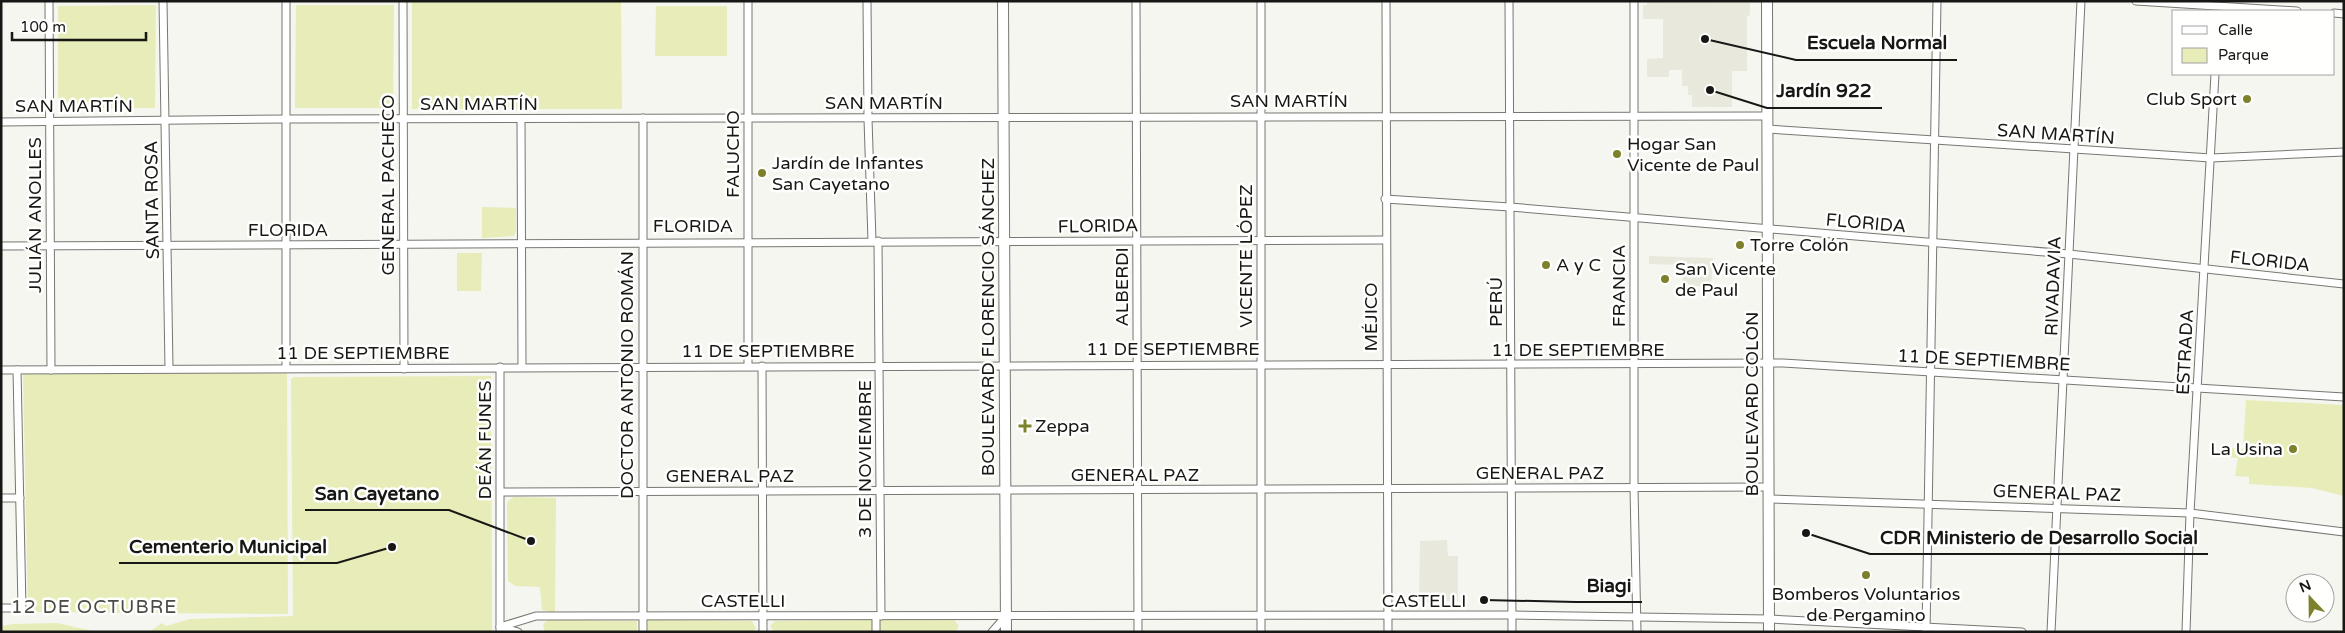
<svg xmlns="http://www.w3.org/2000/svg" width="2345" height="633" font-family="'Varela Round',sans-serif">
	<style>
		.built { fill: #e8e9dc }
		.green { fill: #e7ecb8 }
		.lines { fill: none; stroke-linecap: round; stroke-linejoin: round }
		.street-casing { stroke: #777772; stroke-width: 9 }
		.secondary-casing { stroke: #777772; stroke-width: 12 }
		.street { stroke: #fff; stroke-width: 7 }
		.secondary { stroke: #fff; stroke-width: 10 }
		.poi-dot { fill: #7d812c; stroke: #fffffe; stroke-width: 2 }
		.labels { text-anchor: middle; dominant-baseline: central; stroke-width: 5; stroke-linejoin: round; paint-order: stroke }
		.poi-label { font-size: 18px; fill: #171716; stroke: #fffffe; text-anchor: start }
		.street-label { font-size: 18px; fill: #171716; stroke: #fffffe }
		.neighbourhood-label { font-size: 19px; letter-spacing: 1px; fill: #4a4b46; stroke: #fffffe }
		.leader { fill: none; stroke: #171716; stroke-width: 2 }
		.callout-dot { fill: #171716; stroke: #fffffe; stroke-width: 2 }
		.callout-label { font-size: 19px; text-anchor: middle; font-weight: bold; fill: #171716; stroke: #fffffe; stroke-width: 5; stroke-linejoin: round; paint-order: stroke }
	</style>
	<rect width="100%" height="100%" fill="#f5f6f0"/>
	<!-- built -->
	<g class="built">
		<path d="M 1647,2 L 1750,3 L 1750,15 L 1747,16 L 1747,71 L 1732,71 L 1732,107 L 1692,107 L 1692,95 L 1688,95 L 1688,86 L 1682,86 L 1682,70 L 1669,70 L 1669,77 L 1647,77 L 1647,59 L 1663,58 L 1663,19 L 1643,19 L 1643,5 L 1647,5 Z"/>
		<path d="M 1649,256 L 1713,258 L 1711,286 L 1682,286 L 1683,265 L 1649,264 Z"/>
		<path d="M 1447,540 L 1448,556 L 1458,556 L 1458,601 L 1419,602 L 1420,541 Z"/>
	</g>
	<!-- green -->
	<g class="green">
		<path d="M 412,1 L 621,1 L 622,109 L 412,109 Z"/>
		<path d="M 156,5 L 155,108 L 58,109 L 58,6 Z"/>
		<path d="M 296,5 L 394,5 L 393,108 L 295,108 Z"/>
		<path d="M 656,6 L 727,6 L 727,56 L 655,56 Z"/>
		<path d="M 482,207 L 516,208 L 516,231 L 514,236 L 482,238 Z"/>
		<path d="M 457,253 L 482,253 L 481,291 L 457,291 Z"/>
		<path d="M 287,373 L 288,614 L 28,612 L 23,374 Z"/>
		<path d="M 491,376 L 492,632 L 149,632 L 162,623 L 166,626 L 190,619 L 293,616 L 291,379 L 294,377 Z"/>
		<path d="M 2246,400 L 2344,405 L 2344,496 L 2312,488 L 2249,484 L 2249,477 L 2235,476 L 2238,458 L 2228,457 L 2229,448 L 2243,449 Z"/>
		<path d="M 514,497 L 556,498 L 555,613 L 542,610 L 540,587 L 515,586 L 508,581 L 507,504 L 509,500 Z"/>
		<path d="M 548,620 L 637,621 L 637,632 L 545,632 L 543,624 Z"/>
		<path d="M 648,620 L 752,621 L 756,628 L 753,632 L 648,632 Z"/>
		<path d="M 872,620 L 872,632 L 774,632 L 770,626 L 775,621 Z"/>
		<path d="M 879,620 L 954,620 L 959,626 L 955,632 L 879,632 Z"/>
		<path d="M 57,623 L 97,632 L 1,632 L 1,626 L 14,624 Z"/>
	</g>
	<g class="lines">
		<defs>
			<g id="street">
				<path d="M 49,1 L 51,370"/>
				<path d="M 163,1 L 169,368"/>
				<path d="M 403,1 L 404,369"/>
				<path d="M 867,1 L 868,119 L 872,241"/>
				<path d="M 1136,1 L 1138,632"/>
				<path d="M 1261,1 L 1261,632"/>
				<path d="M 1386,1 L 1388,632"/>
				<path d="M 1509,1 L 1512,632"/>
				<path d="M 1634,1 L 1634,488 L 1637,632"/>
				<path d="M 2136,1 L 2297,11"/>
				<path d="M 2334,13 L 2344,14"/>
				<path d="M 521,119 L 522,367"/>
				<path d="M 1,122 L 287,119 L 1767,116"/>
				<path d="M 1767,129 L 2211,158 L 2344,152"/>
				<path d="M 1385,199 L 1510,207 L 2069,254 L 2344,284"/>
				<path d="M 878,241 L 881,616"/>
				<path d="M 1,246 L 1386,240"/>
				<path d="M 748,366 L 748,1"/>
				<path d="M 762,366 L 763,632"/>
				<path d="M 500,367 L 500,630"/>
				<path d="M 286,368 L 286,1"/>
				<path d="M 1,370 L 1783,363 L 2344,397"/>
				<path d="M 501,492 L 1769,487"/>
				<path d="M 1,498 L 20,498"/>
				<path d="M 1769,499 L 2190,513 L 2344,532"/>
				<path d="M 1,608 L 22,608 L 17,370"/>
				<path d="M 876,616 L 876,632"/>
				<path d="M 500,627 L 536,616 L 1512,615 L 1769,619 L 2022,632"/>
				<path d="M 501,627 L 518,632"/>
				<path d="M 643,632 L 643,118"/>
				<path d="M 992,632 L 1006,616"/>
				<path d="M 1926,632 L 1937,1"/>
				<path d="M 2051,632 L 2081,1"/>
				<path d="M 2186,632 L 2190,513 L 2215,74"/>
			</g>
			<g id="secondary">
				<path d="M 1003,1 L 1006,632"/>
				<path d="M 1767,1 L 1769,632"/>
			</g>
		</defs>
		<!-- street casing -->
		<use href="#street" class="street-casing"/>
		<!-- secondary casing -->
		<use href="#secondary" class="secondary-casing"/>
		<!-- street -->
		<use href="#street" class="street"/>
		<!-- secondary -->
		<use href="#secondary" class="secondary"/>
	</g>
	<!-- markers -->
	<g class="poi-dot">
		<circle cx="2247" cy="99" r="5"/>
		<circle cx="1617" cy="154" r="5"/>
		<circle cx="762" cy="173" r="5"/>
		<circle cx="1740" cy="245" r="5"/>
		<circle cx="1546" cy="265" r="5"/>
		<circle cx="1665" cy="279" r="5"/>
		<path d="M1022.5 418.5h5v5h5v5h-5v5h-5v-5h-5v-5h5z"/>
		<circle cx="2293" cy="449" r="5"/>
		<circle cx="1866" cy="575" r="5"/>
	</g>
	<g class="labels">
		<!-- poi labels -->
		<g class="poi-label">
			<text x="2237" y="99" text-anchor="end">Club Sport</text>
			<text x="1627" y="144">Hogar San<tspan x="1627" dy="21">Vicente de Paul</tspan></text>
			<text x="772" y="163">Jardín de Infantes<tspan x="772" dy="21">San Cayetano</tspan></text>
			<text x="1750" y="245">Torre Colón</text>
			<text x="1556" y="265">A y C</text>
			<text x="1675" y="269">San Vicente<tspan x="1675" dy="21">de Paul</tspan></text>
			<text x="1035" y="426">Zeppa</text>
			<text x="2283" y="449" text-anchor="end">La Usina</text>
			<text x="1866" y="594" text-anchor="middle">Bomberos Voluntarios<tspan x="1866" dy="21">de Pergamino</tspan></text>
		</g>
		<!-- street labels -->
		<g class="street-label">
			<text x="1289" y="101">SAN MARTÍN</text>
			<text x="884" y="103">SAN MARTÍN</text>
			<text x="479" y="104">SAN MARTÍN</text>
			<text x="74" y="106">SAN MARTÍN</text>
			<text transform="translate(2056 134) rotate(4)">SAN MARTÍN</text>
			<text transform="translate(733 154) rotate(-90)">FALUCHO</text>
			<text transform="translate(388 185) rotate(-90)">GENERAL PACHECO</text>
			<text transform="translate(152 200) rotate(-91)">SANTA ROSA</text>
			<text transform="translate(35 215) rotate(-90)">JULIÁN ANOLLES</text>
			<text transform="translate(1866 223) rotate(5)">FLORIDA</text>
			<text x="693" y="226">FLORIDA</text>
			<text transform="translate(1098 226) rotate(-1)">FLORIDA</text>
			<text x="288" y="230">FLORIDA</text>
			<text transform="translate(1246 256) rotate(-90)">VICENTE LÓPEZ</text>
			<text transform="translate(2270 261) rotate(6)">FLORIDA</text>
			<text transform="translate(1619 286) rotate(-90)">FRANCIA</text>
			<text transform="translate(2053 286) rotate(-88)">RIVADAVIA</text>
			<text transform="translate(1122 287) rotate(-90)">ALBERDI</text>
			<text transform="translate(1496 302) rotate(-90)">PERÚ</text>
			<text transform="translate(988 317) rotate(-90)">BOULEVARD FLORENCIO SÁNCHEZ</text>
			<text transform="translate(1371 317) rotate(-90)">MÉJICO</text>
			<text x="1173" y="349">11 DE SEPTIEMBRE</text>
			<text x="1578" y="350">11 DE SEPTIEMBRE</text>
			<text x="768" y="351">11 DE SEPTIEMBRE</text>
			<text transform="translate(2185 352) rotate(-87)">ESTRADA</text>
			<text x="363" y="353">11 DE SEPTIEMBRE</text>
			<text transform="translate(1984 360) rotate(3)">11 DE SEPTIEMBRE</text>
			<text transform="translate(627 375) rotate(-90)">DOCTOR ANTONIO ROMÁN</text>
			<text transform="translate(1752 404) rotate(-90)">BOULEVARD COLÓN</text>
			<text transform="translate(485 440) rotate(-90)">DEÁN FUNES</text>
			<text transform="translate(865 459) rotate(-90)">3 DE NOVIEMBRE</text>
			<text x="1540" y="473">GENERAL PAZ</text>
			<text x="1135" y="475">GENERAL PAZ</text>
			<text x="730" y="476">GENERAL PAZ</text>
			<text transform="translate(2057 493) rotate(2)">GENERAL PAZ</text>
			<text x="743" y="601">CASTELLI</text>
			<text x="1424" y="601">CASTELLI</text>
		</g>
		<!-- neighbourhood labels -->
		<g class="neighbourhood-label">
			<text x="94" y="607">12 DE OCTUBRE</text>
		</g>
	</g>
	<!-- callouts -->
	<path class="leader" d="M1705 39L1796 60H1957M1710 90L1767 108H1882M531 541L449 510H305M1806 533L1870 554H2208M392 547L337 563H119M1484 600L1576 602H1642"/>
	<g class="callout-dot">
		<circle cx="1705" cy="39" r="5"/>
		<circle cx="1710" cy="90" r="5"/>
		<circle cx="531" cy="541" r="5"/>
		<circle cx="1806" cy="533" r="5"/>
		<circle cx="392" cy="547" r="5"/>
		<circle cx="1484" cy="600" r="5"/>
	</g>
	<g class="callout-label">
		<text x="1877" y="49">Escuela Normal</text>
		<text x="1824" y="97">Jardín 922</text>
		<text x="377" y="500">San Cayetano</text>
		<text x="2039" y="544">CDR Ministerio de Desarrollo Social</text>
		<text x="228" y="553">Cementerio Municipal</text>
		<text x="1609" y="592">Biagi</text>
	</g>
	<!-- border -->
	<rect width="2345" height="633" fill="none" stroke="#171716" stroke-width="5"/>
	<!-- legend -->
	<rect x="2172" y="10" width="162" height="65" fill="#fffffe" stroke="#a2a2a1"/>
	<rect x="2182" y="26" width="25" height="8" fill="#ffffff" stroke="#a2a2a1"/>
	<text x="2218" y="35" font-size="15" fill="#171716">Calle</text>
	<rect x="2182" y="48" width="25" height="15" fill="#e7ecb8" stroke="#a2a2a1"/>
	<text x="2218" y="60" font-size="15" fill="#171716">Parque</text>
	<!-- north arrow -->
	<g transform="translate(2310 598) rotate(338)"><circle r="24" fill="#fffffe" stroke="#a2a2a1"/>
	<path d="M0-4L9 19L0 12L-9 19Z" fill="#7d812c"/>
	<text y="-8" font-size="14" font-weight="bold" text-anchor="middle" fill="#171716">N</text>
	</g>
	<!-- scale -->
	<path d="M12 32v8h134v-8" fill="none" stroke="#171716" stroke-width="2.5"/>
	<text x="20" y="32" font-size="15" fill="#171716" stroke="#fffffe" stroke-width="4" paint-order="stroke">100 m</text>
</svg>
